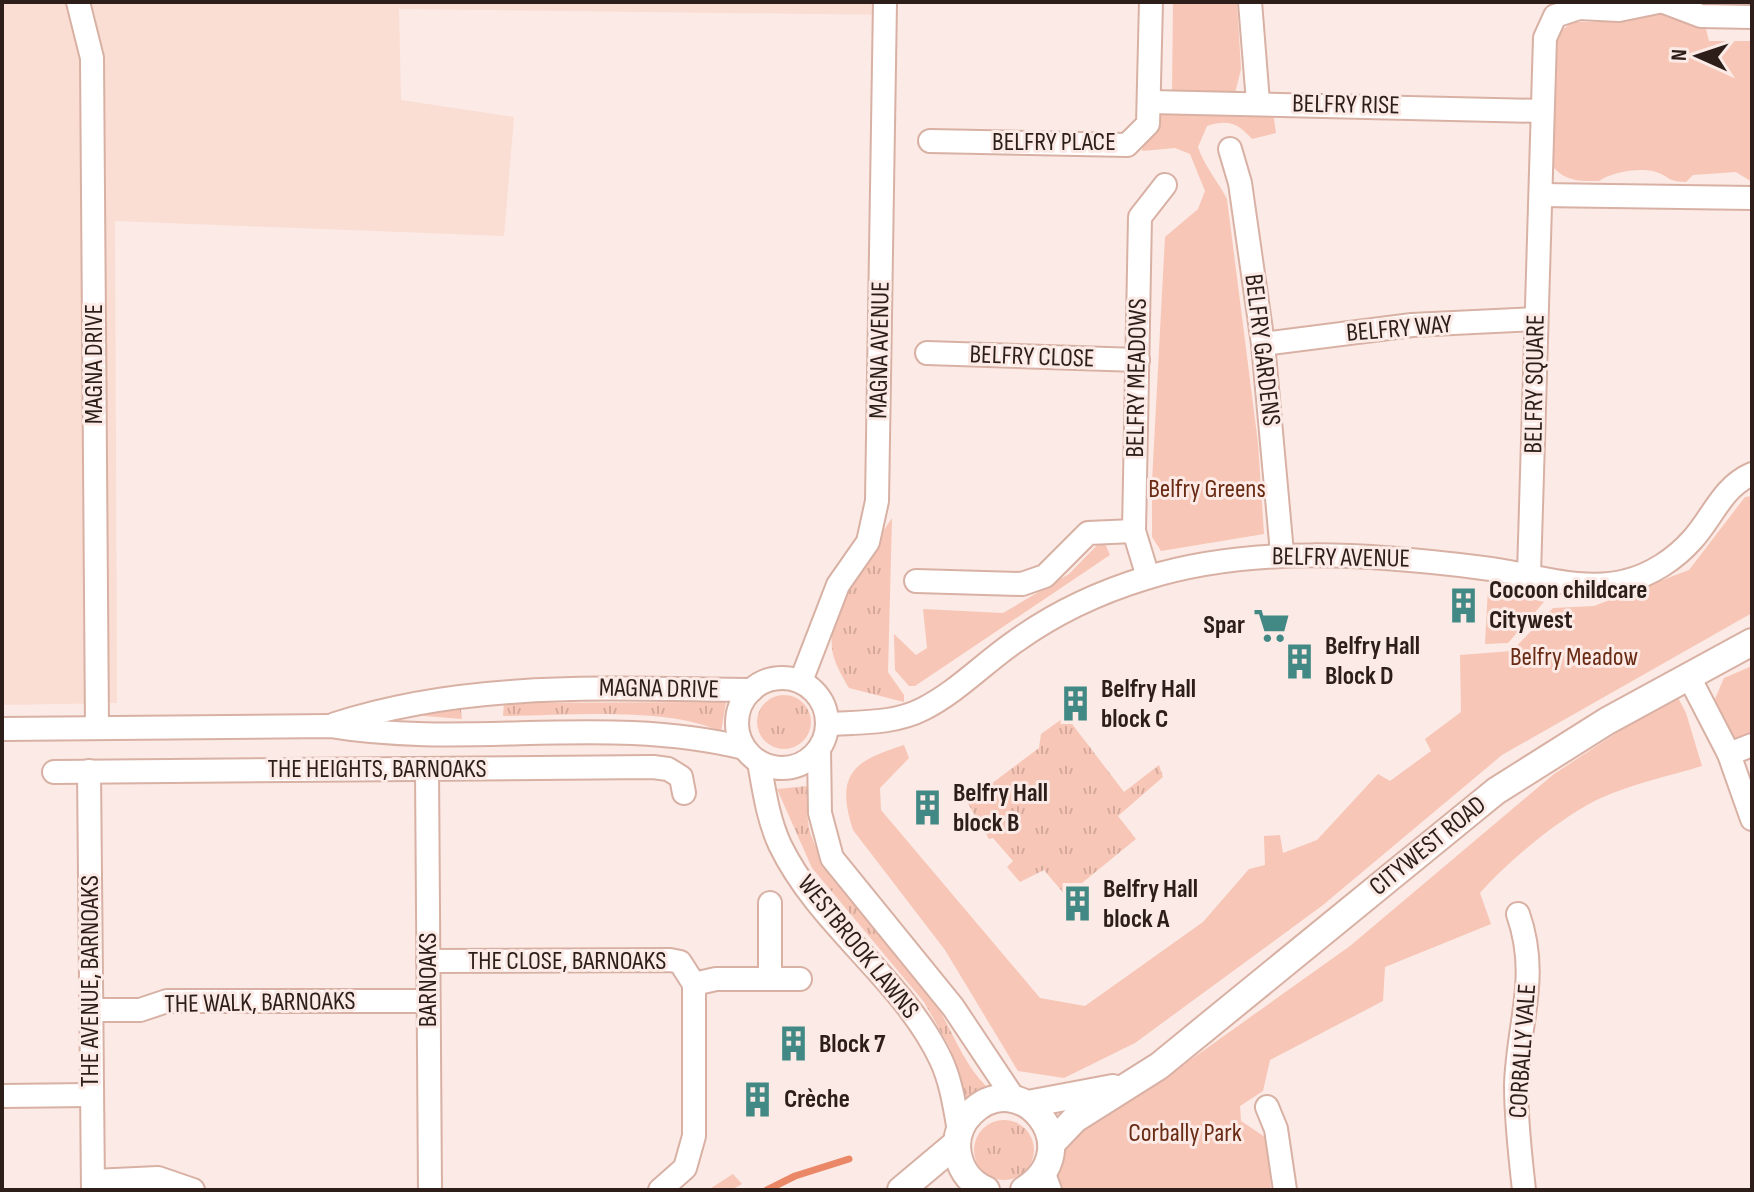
<svg xmlns="http://www.w3.org/2000/svg" width="1754" height="1192" font-family="'Sofia Sans Condensed',sans-serif">
	<style>
		.built { fill: #faddd3 }
		.grass { fill: url(#grass-tufts) }
		.park { fill: #f7c6b6 }
		.lines { fill: none; stroke-linecap: round; stroke-linejoin: round }
		.stream { stroke: #ea8766; stroke-width: 7 }
		.minor-casing { stroke: #d8b1a4; stroke-width: 26 }
		.tertiary-casing { stroke: #d8b1a4; stroke-width: 30 }
		.minor { stroke: #fff; stroke-width: 22 }
		.tertiary { stroke: #fff; stroke-width: 26 }
		.labels { text-anchor: middle; dominant-baseline: central; stroke-width: 6; stroke-linejoin: round; paint-order: stroke }
		.street-label { font-size: 26px; fill: #2d1e1a; stroke: #fbeae5 }
		.park-label { font-size: 26px; fill: #6a2b15; stroke: #fbeae5 }
		.poi-label { font-size: 26px; font-weight: bold; fill: #2d1e1a; stroke: #fbeae5; text-anchor: start }
	</style>
	<defs>
		<pattern id="grass-tufts" width="24" height="20" patternUnits="userSpaceOnUse" patternTransform="scale(2)"><rect width="24" height="20" fill="#f7c6b6"/><path d="M3 7l-1-3M5 7V3M7 7l1-3M15 17l-1-3M17 17v-4M19 17l1-3" fill="none" stroke="#d4aa9c"/></pattern>
	</defs>
	<rect width="100%" height="100%" fill="#fbeae5"/>
	<!-- built -->
	<path class="built" d="M 2,2 L 897,2 L 897,15 L 399,9 L 401,100 L 514,117 L 504,236 L 115,221 L 117,703 L 2,705 Z"/>
	<!-- grass -->
	<g class="grass">
		<path d="M 892,518 L 888,672 L 904,695 L 904,702 L 849,688 C 843,678 836,666 833,654 C 824,608 868,555 892,518 Z"/>
		<circle cx="784" cy="722" r="27"/>
		<path d="M 726,702 L 721,732 C 669,706 563,716 503,716 L 504,703 Z"/>
		<path d="M 460,703 L 462,719 L 399,714 Z"/>
		<path d="M 1066,716 L 1124,792 L 1159,765 L 1163,777 L 1118,816 L 1136,839 L 1066,896 L 1044,870 L 1020,882 L 1007,867 L 1013,861 L 993,838 L 989,839 L 967,802 L 1039,748 L 1041,734 Z"/>
		<path d="M 807,786 C 807,802 806,819 811,835 C 829,889 896,945 929,993 C 950,1023 961,1062 987,1087 L 963,1101 L 950,1048 L 924,1002 L 812,868 L 777,789 Z"/>
		<circle cx="1004" cy="1150" r="30"/>
	</g>
	<!-- park -->
	<g class="park">
		<path d="M 1173,2 L 1237,2 L 1241,69 L 1234,97 L 1273,112 L 1276,133 L 1252,139 C 1238,123 1228,119 1207,126 L 1198,147 C 1204,166 1218,181 1227,199 L 1258,443 L 1264,534 L 1161,551 L 1152,537 L 1152,482 L 1165,237 L 1198,209 L 1205,191 L 1190,154 L 1175,148 L 1142,151 L 1144,138 L 1172,94 Z"/>
		<path d="M 1658,12 L 1705,25 L 1709,41 L 1752,41 L 1752,182 L 1736,172 L 1693,175 L 1686,182 C 1665,181 1671,177 1656,172 C 1641,167 1611,172 1599,181 C 1581,181 1567,182 1554,168 L 1556,35 L 1572,22 L 1625,22 Z"/>
		<path d="M 1752,496 L 1752,613 L 1502,755 L 1323,905 L 1135,1043 L 1064,1078 L 1018,1071 L 945,950 L 853,830 C 835,774 853,761 904,745 L 909,758 L 880,788 L 881,810 L 1040,998 L 1085,1006 L 1203,922 L 1249,869 L 1265,865 L 1264,836 L 1280,835 L 1283,853 L 1317,840 L 1378,774 L 1390,781 L 1431,751 L 1425,739 L 1461,712 L 1460,655 L 1512,651 L 1553,608 L 1594,606 L 1689,570 L 1745,497 Z"/>
		<path d="M 1103,539 L 1110,555 L 915,686 L 909,686 L 895,670 L 894,634 L 916,655 L 927,648 L 923,609 L 1003,613 L 1069,574 Z"/>
		<path d="M 1488,589 L 1544,602 L 1508,643 L 1485,644 Z"/>
		<path d="M 1752,666 L 1752,748 L 1739,753 L 1715,699 L 1724,678 Z"/>
		<path d="M 1676,694 L 1686,713 L 1702,766 C 1669,776 1632,784 1601,798 C 1563,815 1507,862 1480,893 L 1491,924 L 1385,967 L 1383,1001 L 1270,1060 L 1263,1091 L 1240,1106 L 1241,1121 L 1268,1139 L 1271,1190 L 1055,1190 L 1050,1178 L 1062,1140 L 1089,1115 L 1151,1088 L 1350,946 L 1554,774 Z"/>
		<path d="M 733,1174 L 742,1184 L 731,1190 L 708,1190 Z"/>
	</g>
	<g class="lines">
		<!-- stream -->
		<path class="stream" d="M 767,1190 L 795,1176 L 849,1159"/>
		<defs>
			<g id="minor">
				<path d="M 78,2 L 92,58 L 97,728"/>
				<path d="M 1250,2 L 1258,102"/>
				<path d="M 1664,2 L 1701,16 L 1752,17"/>
				<path d="M 1150,102 L 1542,111"/>
				<path d="M 930,141 L 1127,145 L 1148,124 L 1151,2"/>
				<path d="M 1230,149 L 1240,183 L 1263,344 L 1282,553"/>
				<path d="M 1541,195 L 1752,198"/>
				<path d="M 1263,344 L 1412,325 L 1536,319"/>
				<path d="M 927,353 L 1138,360"/>
				<path d="M 1529,574 L 1545,38 L 1555,16 L 1579,8 L 1619,10 L 1658,2"/>
				<path d="M 1148,577 L 1134,531 L 1140,217 L 1165,185"/>
				<path d="M 916,581 L 1022,584 L 1045,576 L 1088,533 L 1134,531"/>
				<path d="M 1688,675 L 1729,754 L 1752,819"/>
				<circle cx="782" cy="723" r="45"/>
				<path d="M 801,681 L 838,585 L 868,542 L 877,501 L 885,2"/>
				<path d="M 335,724 C 470,680 611,689 752,690"/>
				<path d="M 828,724 C 860,722 894,724 923,709 C 957,692 985,662 1016,641 C 1055,613 1100,592 1146,578 C 1253,545 1373,554 1483,568 C 1528,573 1581,593 1626,581 C 1651,575 1675,559 1692,540 C 1713,517 1722,487 1752,474"/>
				<path d="M 2,729 L 330,726 C 467,749 608,714 744,748"/>
				<path d="M 819,751 L 820,813 L 832,858 L 953,1007 L 1015,1100"/>
				<path d="M 1729,754 L 1752,745"/>
				<path d="M 759,762 C 764,790 768,819 780,845 C 819,926 903,979 941,1060 C 951,1081 955,1108 959,1131"/>
				<path d="M 427,769 L 430,1190"/>
				<path d="M 89,771 L 93,1190"/>
				<path d="M 54,772 L 653,767 L 668,769 L 681,777 L 684,793"/>
				<path d="M 1518,914 C 1540,977 1518,1022 1516,1085 C 1516,1120 1520,1155 1524,1190"/>
				<path d="M 428,961 L 670,960 L 680,962 L 694,984"/>
				<path d="M 770,979 L 770,903"/>
				<path d="M 92,1010 L 140,1010 L 167,1001 L 428,1001"/>
				<path d="M 2,1096 L 90,1095"/>
				<path d="M 1267,1107 L 1276,1129 L 1285,1190"/>
				<path d="M 1044,1174 L 1050,1190"/>
				<path d="M 93,1181 L 158,1178 L 193,1190"/>
				<path d="M 660,1190 L 685,1168 L 694,1136 L 694,984 L 716,979 L 800,979"/>
			</g>
			<g id="tertiary">
				<path d="M 1028,1104 L 1113,1088"/>
				<path d="M 1052,1143 L 1075,1119 L 1159,1066 L 1496,791 L 1607,721 L 1752,642"/>
				<path d="M 901,1190 L 957,1143"/>
				<path d="M 986,1190 C 968,1182 958,1166 957,1146 C 957,1134 962,1122 971,1113 C 1019,1064 1091,1147 1024,1190"/>
			</g>
		</defs>
		<!-- minor casing -->
		<use href="#minor" class="minor-casing"/>
		<!-- tertiary casing -->
		<use href="#tertiary" class="tertiary-casing"/>
		<!-- minor -->
		<use href="#minor" class="minor"/>
		<!-- tertiary -->
		<use href="#tertiary" class="tertiary"/>
	</g>
	<!-- icons -->
	<defs>
		<symbol id="building-bare" viewBox="-9 -9 18 18"><path d="M-4-6H4V6H1V3H-1V6H-4ZM-2.5-4.3h1.7v1.8h-1.7ZM.8-4.3h1.7v1.8H.8ZM-2.5-1h1.7V.8h-1.7ZM.8-1h1.7V.8H.8Z" fill="#428985" stroke="#fbeae5" stroke-width="2.5" paint-order="stroke"/></symbol>
		<symbol id="supermarket-bare" viewBox="-9 -9 18 18"><path d="M-6-5.5h2.5l.6 2H6L4.5 2H-2.5L-4.4-4H-6ZM-1.5 3.2a1.3 1.3 0 1 0 .1 0ZM3 3.2a1.3 1.3 0 1 0 .1 0Z" fill="#428985" stroke="#fbeae5" stroke-width="2.5" paint-order="stroke"/></symbol>
	</defs>
	<g fill-rule="evenodd">
		<use href="#building-bare" x="1438" y="580" width="51" height="51"/>
		<use href="#supermarket-bare" x="1246" y="600" width="51" height="51"/>
		<use href="#building-bare" x="1274" y="636" width="51" height="51"/>
		<use href="#building-bare" x="1050" y="678" width="51" height="51"/>
		<use href="#building-bare" x="902" y="782" width="51" height="51"/>
		<use href="#building-bare" x="1052" y="878" width="51" height="51"/>
		<use href="#building-bare" x="768" y="1018" width="51" height="51"/>
		<use href="#building-bare" x="732" y="1074" width="51" height="51"/>
	</g>
	<g class="labels">
		<!-- street labels -->
		<g class="street-label">
			<text transform="translate(1346 105) rotate(1)">BELFRY RISE</text>
			<text x="1054" y="142">BELFRY PLACE</text>
			<text transform="translate(1399 329) rotate(-5)">BELFRY WAY</text>
			<text transform="translate(880 350) rotate(-89)">MAGNA AVENUE</text>
			<text transform="translate(1262 350) rotate(83)">BELFRY GARDENS</text>
			<text transform="translate(1032 357) rotate(2)">BELFRY CLOSE</text>
			<text transform="translate(94 364) rotate(-90)">MAGNA DRIVE</text>
			<text transform="translate(1137 378) rotate(-89)">BELFRY MEADOWS</text>
			<text transform="translate(1535 384) rotate(-89)">BELFRY SQUARE</text>
			<text transform="translate(1341 558) rotate(1)">BELFRY AVENUE</text>
			<text transform="translate(659 689) rotate(1)">MAGNA DRIVE</text>
			<text x="377" y="769">THE HEIGHTS, BARNOAKS</text>
			<text transform="translate(1428 846) rotate(-39)">CITYWEST ROAD</text>
			<text transform="translate(858 947) rotate(51)">WESTBROOK LAWNS</text>
			<text x="567" y="961">THE CLOSE, BARNOAKS</text>
			<text transform="translate(428 980) rotate(-90)">BARNOAKS</text>
			<text transform="translate(90 981) rotate(-90)">THE AVENUE, BARNOAKS</text>
			<text transform="translate(260 1003) rotate(-1)">THE WALK, BARNOAKS</text>
			<text transform="translate(1523 1051) rotate(-86)">CORBALLY VALE</text>
		</g>
		<!-- park labels -->
		<g class="park-label">
			<text x="1207" y="489">Belfry Greens</text>
			<text x="1574" y="657">Belfry Meadow</text>
			<text x="1185" y="1133">Corbally Park</text>
		</g>
		<!-- poi labels -->
		<g class="poi-label">
			<text x="1489" y="590">Cocoon childcare<tspan x="1489" dy="30">Citywest</tspan></text>
			<text x="1245" y="625" text-anchor="end">Spar</text>
			<text x="1325" y="646">Belfry Hall<tspan x="1325" dy="30">Block D</tspan></text>
			<text x="1101" y="689">Belfry Hall<tspan x="1101" dy="30">block C</tspan></text>
			<text x="953" y="793">Belfry Hall<tspan x="953" dy="30">block B</tspan></text>
			<text x="1103" y="889">Belfry Hall<tspan x="1103" dy="30">block A</tspan></text>
			<text x="819" y="1044">Block 7</text>
			<text x="784" y="1099">Crèche</text>
		</g>
	</g>
	<!-- border -->
	<rect width="1754" height="1192" fill="none" stroke="#2d1e1a" stroke-width="8"/>
	<!-- north arrow -->
	<g transform="translate(1698 56) rotate(273)" stroke="#fbeae5" stroke-width="6" paint-order="stroke">
	<path d="M0-6L14 30L0 20L-14 30Z" fill="#2d1e1a"/>
	<text y="-12" font-size="22" font-weight="bold" text-anchor="middle" fill="#2d1e1a">N</text>
	</g>
</svg>
